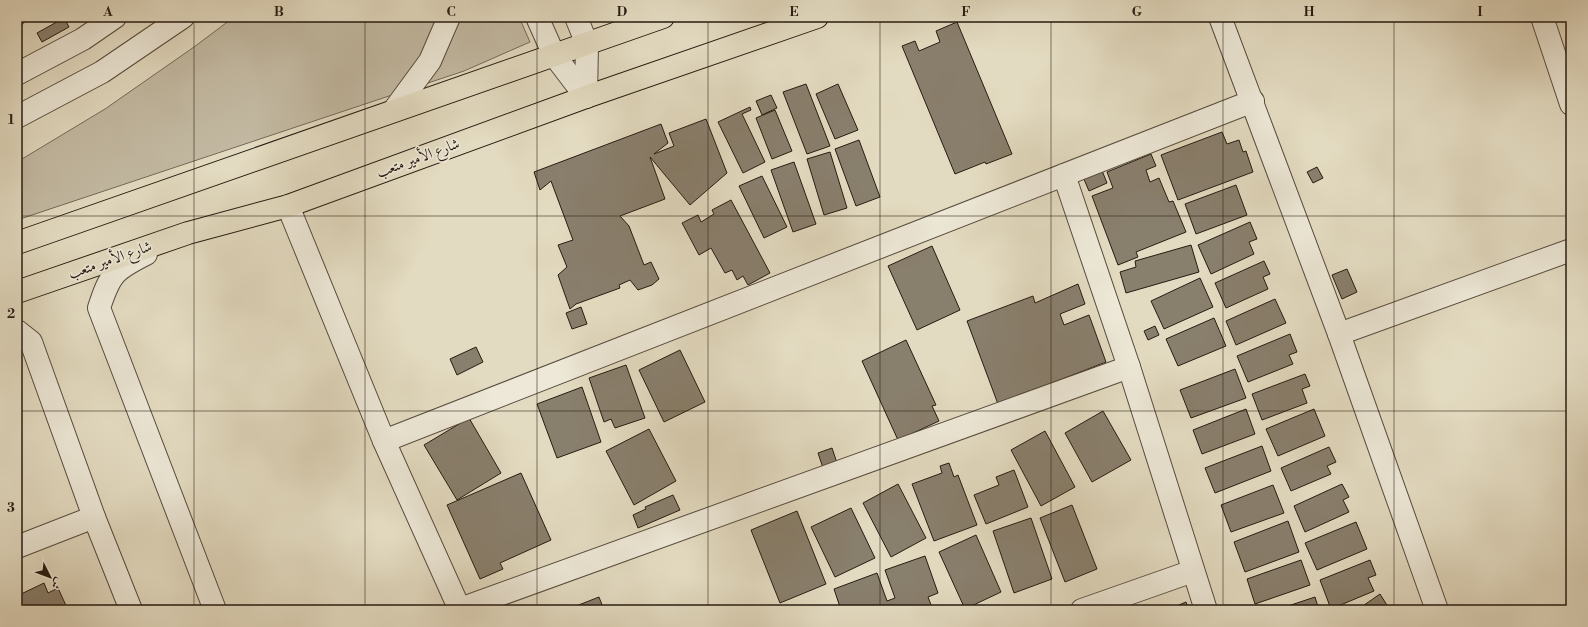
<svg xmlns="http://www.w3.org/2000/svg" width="1588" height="627" font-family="'Libre Bodoni',Amiri,serif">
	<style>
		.green { fill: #c3baa3; stroke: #756a5a }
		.building { fill: #897f6d; stroke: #271b11 }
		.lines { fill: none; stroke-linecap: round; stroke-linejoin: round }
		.minor-casing { stroke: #564b3d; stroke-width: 24 }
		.major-casing { stroke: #271b11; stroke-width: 24 }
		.minor { stroke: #ede8d7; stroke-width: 22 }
		.major { stroke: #e3dbc1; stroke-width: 22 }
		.grid { fill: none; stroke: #271b11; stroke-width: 1; stroke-opacity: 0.55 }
		.labels { text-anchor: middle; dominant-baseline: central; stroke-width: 3.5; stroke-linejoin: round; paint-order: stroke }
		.street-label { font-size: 15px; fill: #271b11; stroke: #ede8d7 }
		.neatline { fill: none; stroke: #271b11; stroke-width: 1.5 }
		.grid-label { font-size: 13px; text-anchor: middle; font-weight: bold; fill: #271b11 }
	</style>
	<rect width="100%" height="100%" fill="#e3dbc1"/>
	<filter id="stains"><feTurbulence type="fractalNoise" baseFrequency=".005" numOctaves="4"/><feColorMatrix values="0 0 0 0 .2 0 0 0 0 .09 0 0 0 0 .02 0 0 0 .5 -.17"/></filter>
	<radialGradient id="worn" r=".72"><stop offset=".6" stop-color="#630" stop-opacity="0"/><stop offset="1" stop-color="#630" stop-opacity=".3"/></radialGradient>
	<!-- green -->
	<path class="green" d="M 234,17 L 519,17 L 530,42 L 464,71 L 17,220 L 17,162 L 105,109 L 194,47 Z"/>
	<!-- building -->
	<g class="building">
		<path d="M 17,17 L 29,17 L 17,30 Z"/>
		<path d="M 64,18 L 69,27 L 42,42 L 37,33 Z"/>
		<path d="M 957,22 L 1012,154 L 986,164 L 985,162 L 955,174 L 902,46 L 915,41 L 919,51 L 940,42 L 936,31 Z"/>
		<path d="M 806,84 L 830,146 L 807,154 L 783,92 Z"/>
		<path d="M 838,84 L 858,130 L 835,139 L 816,94 Z"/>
		<path d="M 771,95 L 777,108 L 762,115 L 756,101 Z"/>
		<path d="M 750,107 L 751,110 L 742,114 L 765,162 L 743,173 L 718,122 Z"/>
		<path d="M 775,110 L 792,151 L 772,159 L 756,118 Z"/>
		<path d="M 706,119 L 727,173 L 690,205 L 650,157 L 665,199 L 620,216 L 629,226 L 644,265 L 651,262 L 659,279 L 652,285 L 638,290 L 630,280 L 619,285 L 620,288 L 576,304 L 570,309 L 558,275 L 567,267 L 558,245 L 573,240 L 551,181 L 540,190 L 534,172 L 661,124 L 668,143 L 654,154 L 674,146 L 669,133 Z"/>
		<path d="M 1222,132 L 1227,144 L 1239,140 L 1243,152 L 1246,151 L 1253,172 L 1178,200 L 1161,155 Z"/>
		<path d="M 859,140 L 880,197 L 856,206 L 835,149 Z"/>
		<path d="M 830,152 L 847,208 L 824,215 L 807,159 Z"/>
		<path d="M 1151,154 L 1156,166 L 1146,170 L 1150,182 L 1159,178 L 1169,202 L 1173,201 L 1186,232 L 1136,252 L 1138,257 L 1118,265 L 1092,196 L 1113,188 L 1107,172 Z"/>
		<path d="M 794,162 L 816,224 L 793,232 L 771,170 Z"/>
		<path d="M 1317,167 L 1323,178 L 1313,183 L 1307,172 Z"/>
		<path d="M 1101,168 L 1107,183 L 1089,191 L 1083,177 Z"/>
		<path d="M 762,176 L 787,227 L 764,238 L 739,186 Z"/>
		<path d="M 1236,185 L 1247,215 L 1196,234 L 1185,204 Z"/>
		<path d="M 731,200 L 770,273 L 748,285 L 743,276 L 737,280 L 732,270 L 725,273 L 711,248 L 699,255 L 682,223 L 698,215 L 701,222 L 714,214 L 712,210 Z"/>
		<path d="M 1250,222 L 1257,239 L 1249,242 L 1254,254 L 1211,274 L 1198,245 Z"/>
		<path d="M 1191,245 L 1199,272 L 1126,293 L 1120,272 L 1136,267 L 1135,261 Z"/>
		<path d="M 932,246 L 960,310 L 917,330 L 888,266 Z"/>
		<path d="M 1264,261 L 1270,274 L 1263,277 L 1268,289 L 1226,308 L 1215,283 Z"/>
		<path d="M 1347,269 L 1357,292 L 1342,299 L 1332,275 Z"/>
		<path d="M 1200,278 L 1213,307 L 1164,329 L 1151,301 Z"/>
		<path d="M 1078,284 L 1085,304 L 1060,314 L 1064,325 L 1089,315 L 1106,362 L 998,404 L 967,321 L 1033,296 L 1035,303 Z"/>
		<path d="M 1275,299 L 1286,323 L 1236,345 L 1226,321 Z"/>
		<path d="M 581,307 L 587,324 L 572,329 L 566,313 Z"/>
		<path d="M 1214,318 L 1226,346 L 1178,366 L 1166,339 Z"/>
		<path d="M 1155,326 L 1159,335 L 1148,340 L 1144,331 Z"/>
		<path d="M 1290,334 L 1297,352 L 1289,355 L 1293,364 L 1248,382 L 1237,356 Z"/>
		<path d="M 906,340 L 936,405 L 932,406 L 939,421 L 898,440 L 862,361 Z"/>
		<path d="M 476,347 L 483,362 L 457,375 L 450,359 Z"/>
		<path d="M 680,350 L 705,402 L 664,422 L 639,370 Z"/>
		<path d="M 626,365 L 645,418 L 615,428 L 611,419 L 604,422 L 589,378 Z"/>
		<path d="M 1235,369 L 1246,398 L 1191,418 L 1180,390 Z"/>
		<path d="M 1305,374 L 1310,386 L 1302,389 L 1307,403 L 1262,420 L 1252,394 Z"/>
		<path d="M 582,387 L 601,442 L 557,458 L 537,404 Z"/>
		<path d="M 1246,409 L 1255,434 L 1202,454 L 1193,430 Z"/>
		<path d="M 1314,409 L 1325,436 L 1278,456 L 1266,429 Z"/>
		<path d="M 1103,411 L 1131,460 L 1092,482 L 1065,433 Z"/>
		<path d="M 469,418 L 501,473 L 457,500 L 424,445 Z"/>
		<path d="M 649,429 L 676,481 L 634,505 L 606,451 Z"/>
		<path d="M 1045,431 L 1075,487 L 1041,506 L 1011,450 Z"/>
		<path d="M 1262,446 L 1271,471 L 1215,493 L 1205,468 Z"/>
		<path d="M 1329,447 L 1336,462 L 1327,466 L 1331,474 L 1291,491 L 1281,468 Z"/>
		<path d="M 832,448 L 837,463 L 823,468 L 818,453 Z"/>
		<path d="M 949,463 L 954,477 L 958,475 L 977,525 L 934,541 L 912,484 L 942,473 L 940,466 Z"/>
		<path d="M 1014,470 L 1028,507 L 986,524 L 974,495 L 999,485 L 996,477 Z"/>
		<path d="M 521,473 L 551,540 L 500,563 L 503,569 L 480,579 L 447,505 Z"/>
		<path d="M 898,484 L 926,538 L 891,557 L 863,503 Z"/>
		<path d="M 1342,484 L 1349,497 L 1343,500 L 1349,512 L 1305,532 L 1294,506 Z"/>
		<path d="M 1273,485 L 1284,513 L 1231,532 L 1221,505 Z"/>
		<path d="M 673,495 L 680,510 L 638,528 L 633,515 L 646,509 L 645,507 Z"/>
		<path d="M 1072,505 L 1097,569 L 1065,582 L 1040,518 Z"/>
		<path d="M 851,508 L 875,558 L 835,577 L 811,527 Z"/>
		<path d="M 797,511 L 826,584 L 780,603 L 751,530 Z"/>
		<path d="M 1031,518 L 1052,579 L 1014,593 L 993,531 Z"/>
		<path d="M 1288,521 L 1299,552 L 1245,572 L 1234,542 Z"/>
		<path d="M 1356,522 L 1367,549 L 1317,570 L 1305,543 Z"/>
		<path d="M 976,535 L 1001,592 L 965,609 L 939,552 Z"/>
		<path d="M 925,556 L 938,593 L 928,597 L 933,610 L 841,610 L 834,589 L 877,573 L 887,601 L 895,598 L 885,570 Z"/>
		<path d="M 1301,560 L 1310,585 L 1255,604 L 1247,579 Z"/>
		<path d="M 1370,560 L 1376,575 L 1368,578 L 1374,591 L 1331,609 L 1320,580 Z"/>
		<path d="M 44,583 L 48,593 L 58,588 L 68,610 L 17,610 L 17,596 Z"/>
		<path d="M 1380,594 L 1390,610 L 1357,610 Z"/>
		<path d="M 599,597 L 604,610 L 566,610 Z"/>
		<path d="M 1315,597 L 1319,610 L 1276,610 Z"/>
		<path d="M 1186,602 L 1189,610 L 1167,610 Z"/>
	</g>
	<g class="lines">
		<defs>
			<g id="minor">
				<path d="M 537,17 L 554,55 L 586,97"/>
				<path d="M 576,17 L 587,44 L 586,97"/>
				<path d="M 1220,17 L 1339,334 L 1437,610"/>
				<path d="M 1542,17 L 1571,104"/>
				<path d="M 17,74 L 83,39 L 115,17"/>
				<path d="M 394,110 L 430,61 L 449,17"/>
				<path d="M 17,117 L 102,72 L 183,17"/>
				<path d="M 1064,175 L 1129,367 L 1206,610"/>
				<path d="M 288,206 L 384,441 L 460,610"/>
				<path d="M 146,254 C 114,270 110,274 99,308 L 215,610"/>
				<path d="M 17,331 L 31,342 L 94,517 L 131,610"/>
				<path d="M 1339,334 L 1571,250"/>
				<path d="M 384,441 L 1253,101"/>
				<path d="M 17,547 L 94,517"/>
				<path d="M 460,609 L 1129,367"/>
				<path d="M 1082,610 L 1193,571"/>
			</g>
			<g id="major">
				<path d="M 17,243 L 663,17"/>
				<path d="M 17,292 L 188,233 L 288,206 L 586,97 L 817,17"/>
			</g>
		</defs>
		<!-- minor casing -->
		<use href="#minor" class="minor-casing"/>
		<!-- major casing -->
		<use href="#major" class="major-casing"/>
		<!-- minor -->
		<use href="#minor" class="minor"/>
		<!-- major -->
		<use href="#major" class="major"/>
	</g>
	<!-- grid -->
	<path class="grid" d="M 194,17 L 194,610M 365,17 L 365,610M 537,17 L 537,610M 708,17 L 708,610M 880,17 L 880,610M 1051,17 L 1051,610M 1223,17 L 1223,610M 1394,17 L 1394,610M 17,216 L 1571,216M 17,411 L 1571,411"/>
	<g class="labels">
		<!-- street labels -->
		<g class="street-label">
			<text transform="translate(418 158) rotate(-20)">شارع الأمير متعب</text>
			<text transform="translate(110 260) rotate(-19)">شارع الأمير متعب</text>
		</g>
	</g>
	<!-- margin -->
	<rect width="1588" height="627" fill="none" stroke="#e3dbc1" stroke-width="44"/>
	<!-- north arrow -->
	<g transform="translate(50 577) rotate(132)" stroke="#ede8d7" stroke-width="3" paint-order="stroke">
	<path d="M0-3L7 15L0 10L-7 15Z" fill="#271b11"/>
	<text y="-6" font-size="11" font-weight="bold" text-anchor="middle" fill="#271b11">ش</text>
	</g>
	<rect x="22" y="22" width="1544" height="583" class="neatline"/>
	<g class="grid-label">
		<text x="108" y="16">A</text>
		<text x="279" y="16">B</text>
		<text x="451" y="16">C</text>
		<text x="622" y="16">D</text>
		<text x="794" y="16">E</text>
		<text x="966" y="16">F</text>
		<text x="1137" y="16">G</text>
		<text x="1309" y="16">H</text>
		<text x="1480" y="16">I</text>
		<text x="11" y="124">1</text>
		<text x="11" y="318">2</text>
		<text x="11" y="512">3</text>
	</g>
	<rect width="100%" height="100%" filter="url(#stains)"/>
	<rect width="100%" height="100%" fill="url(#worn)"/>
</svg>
